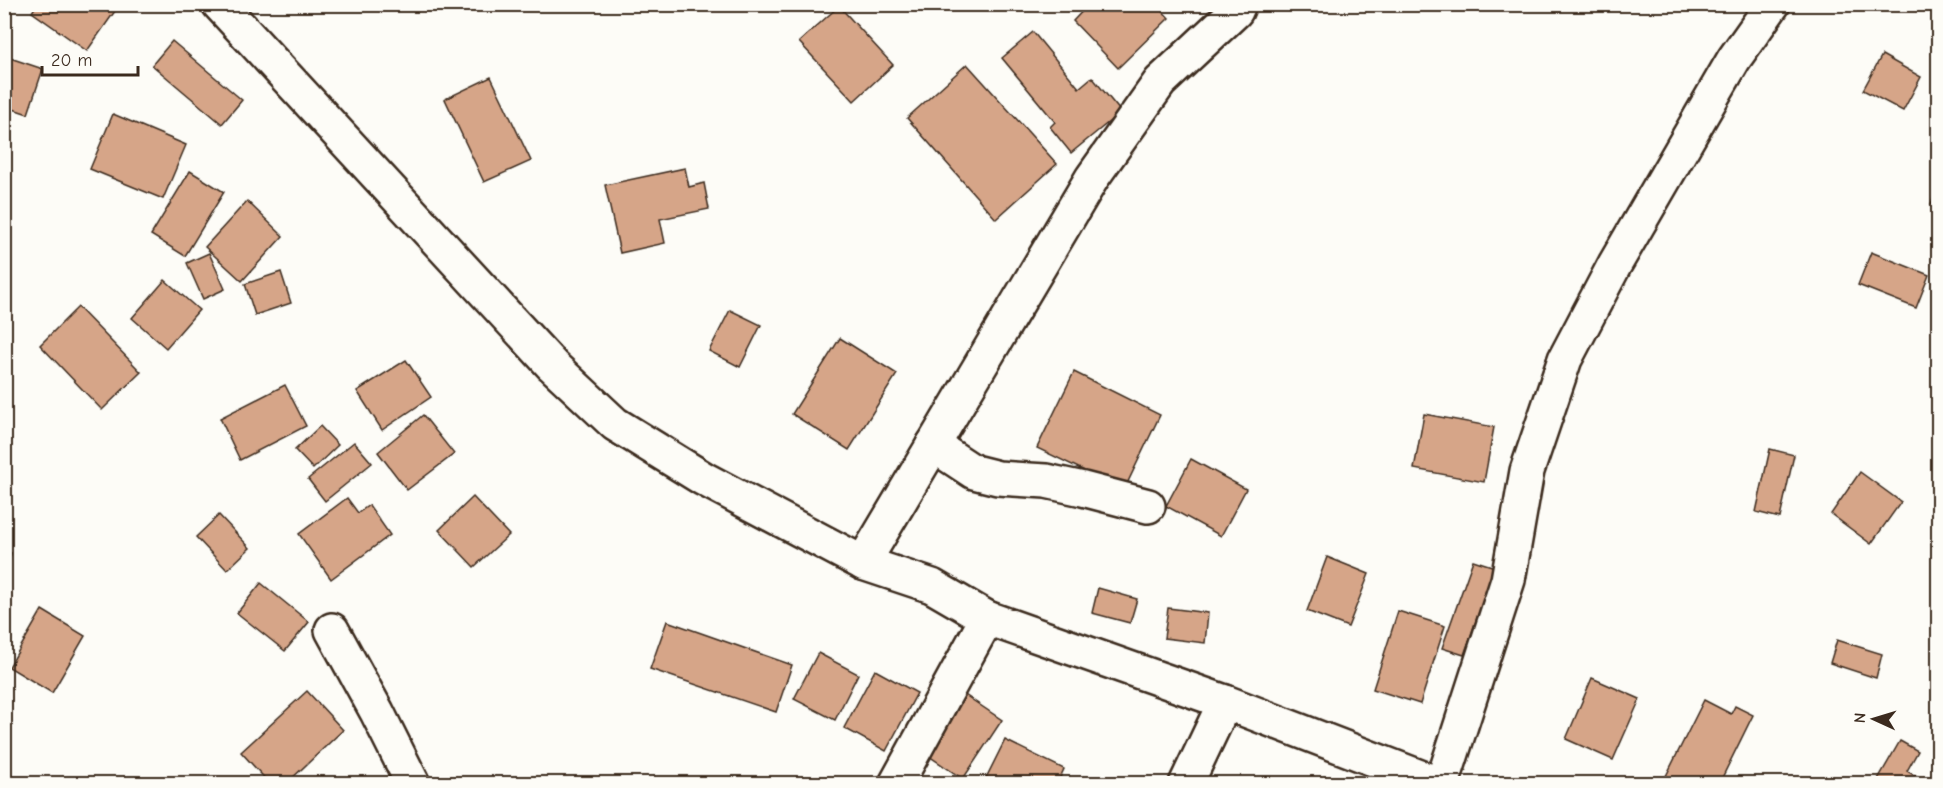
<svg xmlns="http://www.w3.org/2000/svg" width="1943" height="788" font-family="'Comic Neue',sans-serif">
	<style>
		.building { fill: #d6a588; stroke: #3b2a1e; stroke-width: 1.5 }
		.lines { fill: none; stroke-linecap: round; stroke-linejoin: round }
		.street-casing { stroke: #3b2a1e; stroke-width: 38 }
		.secondary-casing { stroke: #3b2a1e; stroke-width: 38 }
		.street { stroke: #fdfcf7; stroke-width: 33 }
		.secondary { stroke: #fdfcf7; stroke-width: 33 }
	</style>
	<rect width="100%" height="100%" fill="#fdfcf7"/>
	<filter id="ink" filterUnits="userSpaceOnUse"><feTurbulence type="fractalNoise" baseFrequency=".0167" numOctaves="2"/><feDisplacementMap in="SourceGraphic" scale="12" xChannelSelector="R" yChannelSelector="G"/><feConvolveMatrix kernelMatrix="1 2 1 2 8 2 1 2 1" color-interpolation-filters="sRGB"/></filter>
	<g filter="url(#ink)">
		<!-- building -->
		<g class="building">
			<path d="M 37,4 L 120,4 L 87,51 L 32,12 Z"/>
			<path d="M 1089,4 L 1156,4 L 1169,18 L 1118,68 L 1073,21 Z"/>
			<path d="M 839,6 L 893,65 L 854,101 L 799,42 Z"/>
			<path d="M 1033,32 L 1079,88 L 1092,77 L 1121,112 L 1071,153 L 1050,127 L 1055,122 L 1002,58 Z"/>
			<path d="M 172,41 L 242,100 L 222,124 L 152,65 Z"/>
			<path d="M 1882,55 L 1921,77 L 1903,111 L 1863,90 Z"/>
			<path d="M 4,56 L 43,69 L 28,114 L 4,106 Z"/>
			<path d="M 967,64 L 1057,164 L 996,219 L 907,118 Z"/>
			<path d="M 491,77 L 531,161 L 484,182 L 445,99 Z"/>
			<path d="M 113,114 L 186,145 L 163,199 L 90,169 Z"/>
			<path d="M 685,168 L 689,187 L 704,183 L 709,209 L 660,219 L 665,243 L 620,253 L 605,185 Z"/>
			<path d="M 190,171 L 224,192 L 185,256 L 151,235 Z"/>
			<path d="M 1938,187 L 1938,207 L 1931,204 Z"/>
			<path d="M 247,201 L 283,236 L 242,281 L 205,247 Z"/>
			<path d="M 1871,252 L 1929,275 L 1916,308 L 1858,285 Z"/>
			<path d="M 209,253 L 225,289 L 203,299 L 187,263 Z"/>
			<path d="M 281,272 L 291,303 L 255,315 L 245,284 Z"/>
			<path d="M 165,280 L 199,310 L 166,348 L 132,318 Z"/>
			<path d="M 78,307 L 141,372 L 102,410 L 40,345 Z"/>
			<path d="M 730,310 L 761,325 L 740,367 L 709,351 Z"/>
			<path d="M 840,338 L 897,374 L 849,450 L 792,414 Z"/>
			<path d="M 406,360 L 431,397 L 382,430 L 357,391 Z"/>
			<path d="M 1074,372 L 1160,415 L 1124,490 L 1037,448 Z"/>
			<path d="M 285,385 L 306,426 L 240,460 L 220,418 Z"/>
			<path d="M 1424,414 L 1494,427 L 1484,482 L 1414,469 Z"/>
			<path d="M 423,415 L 454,454 L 407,490 L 378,452 Z"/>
			<path d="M 320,426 L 338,445 L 313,469 L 295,450 Z"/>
			<path d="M 354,442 L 372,463 L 325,501 L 308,479 Z"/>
			<path d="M 1770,449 L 1794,455 L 1780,518 L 1756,512 Z"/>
			<path d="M 1191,459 L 1246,489 L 1221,536 L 1166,506 Z"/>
			<path d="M 1860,472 L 1901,502 L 1871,544 L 1831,514 Z"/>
			<path d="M 473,497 L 509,535 L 474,567 L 439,530 Z"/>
			<path d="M 347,498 L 358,513 L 369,505 L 390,535 L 331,579 L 299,534 Z"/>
			<path d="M 219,515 L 250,548 L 227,570 L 196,537 Z"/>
			<path d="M 4,552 L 11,553 L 4,589 Z"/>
			<path d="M 1327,557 L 1369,574 L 1348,627 L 1307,611 Z"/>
			<path d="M 1473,560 L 1495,567 L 1464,655 L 1442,648 Z"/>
			<path d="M 261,583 L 309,622 L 285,651 L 237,613 Z"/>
			<path d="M 1098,588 L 1137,599 L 1130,623 L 1092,613 Z"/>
			<path d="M 1168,608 L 1208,613 L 1205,643 L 1164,638 Z"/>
			<path d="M 42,610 L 85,636 L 52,693 L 9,667 Z"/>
			<path d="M 1398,611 L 1445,626 L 1420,704 L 1373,689 Z"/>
			<path d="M 667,621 L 792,665 L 776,712 L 650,669 Z"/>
			<path d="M 1837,640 L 1882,654 L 1876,678 L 1830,663 Z"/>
			<path d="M 818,653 L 858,674 L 835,720 L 794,699 Z"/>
			<path d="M 875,670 L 917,693 L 886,751 L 844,728 Z"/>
			<path d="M 1592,678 L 1640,699 L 1613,760 L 1566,739 Z"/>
			<path d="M 307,691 L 343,730 L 286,784 L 270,784 L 241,752 Z"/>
			<path d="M 962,693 L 1002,720 L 963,779 L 923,752 Z"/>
			<path d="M 1704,700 L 1731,714 L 1735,706 L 1753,715 L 1719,784 L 1662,784 Z"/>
			<path d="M 1005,740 L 1064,769 L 1057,784 L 983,784 Z"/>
			<path d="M 1900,741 L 1918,751 L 1907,771 L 1922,780 L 1920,784 L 1882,784 L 1877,781 Z"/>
		</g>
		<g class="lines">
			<defs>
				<g id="street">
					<path d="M 933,445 L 974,472 L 998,478 L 1046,481 L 1083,489 L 1148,506"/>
					<path d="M 863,563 L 1092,178 L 1160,82 L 1236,11 L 1239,4"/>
					<path d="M 332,630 L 377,712 L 413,784"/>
					<path d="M 896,784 L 987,618"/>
					<path d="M 1186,784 L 1225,702"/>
					<path d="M 1442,784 L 1508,580 L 1527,471 L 1565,359 L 1615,264 L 1734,59 L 1773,4"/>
				</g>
				<path id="secondary" d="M 219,4 L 552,365 L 615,424 L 704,479 L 863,563 L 932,586 L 987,618 L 1225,702 L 1438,784"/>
			</defs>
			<!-- street casing -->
			<use href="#street" class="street-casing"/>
			<!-- secondary casing -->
			<use href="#secondary" class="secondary-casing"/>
			<!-- street -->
			<use href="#street" class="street"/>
			<!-- secondary -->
			<use href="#secondary" class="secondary"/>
		</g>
	</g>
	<!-- margin -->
	<rect width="1943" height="788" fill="none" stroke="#fdfcf7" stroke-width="24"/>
	<rect x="12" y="12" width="1919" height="764" fill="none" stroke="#3b2a1e" stroke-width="2" filter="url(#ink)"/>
	<!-- north arrow -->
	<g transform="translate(1874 719) rotate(274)" stroke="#fdfcf7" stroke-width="4.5" paint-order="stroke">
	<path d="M0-4.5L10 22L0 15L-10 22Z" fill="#3b2a1e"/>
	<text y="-9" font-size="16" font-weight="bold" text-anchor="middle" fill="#3b2a1e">N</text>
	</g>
	<!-- scale -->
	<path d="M42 66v9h96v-9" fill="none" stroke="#3b2a1e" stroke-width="3"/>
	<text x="51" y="66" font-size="18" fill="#3b2a1e" stroke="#fdfcf7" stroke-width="4.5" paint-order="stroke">20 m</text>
</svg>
